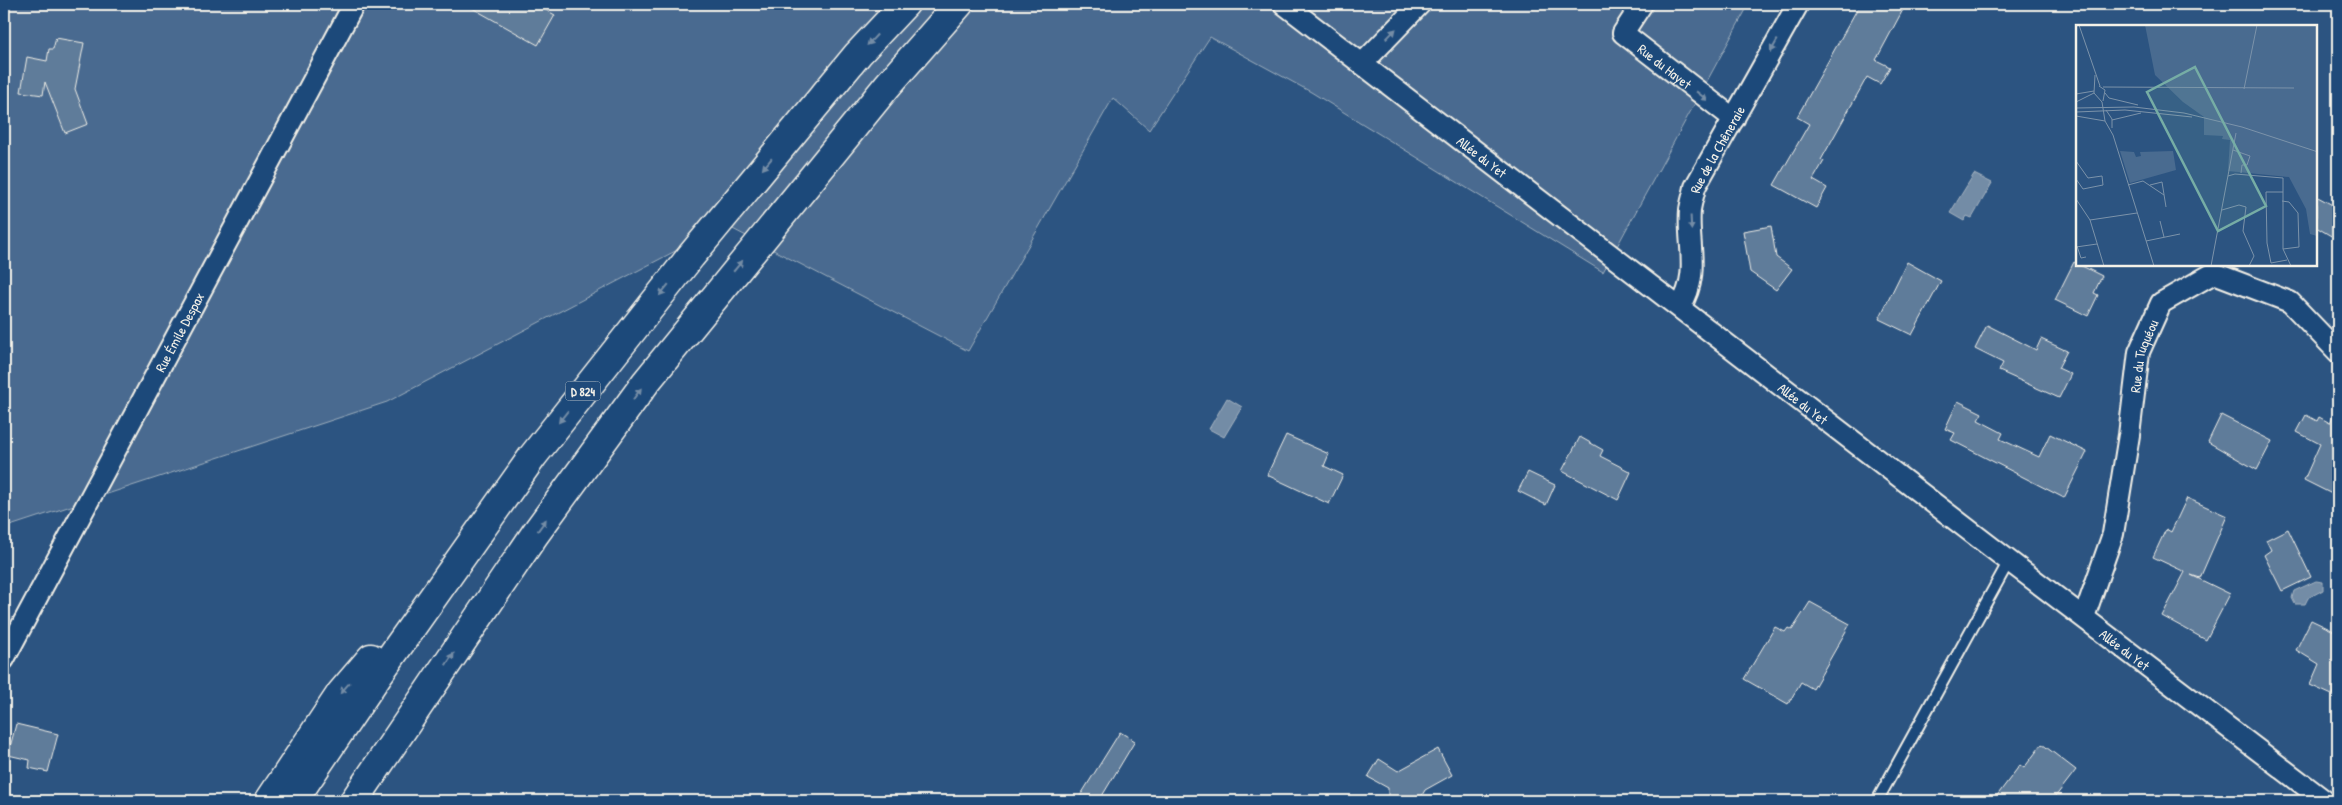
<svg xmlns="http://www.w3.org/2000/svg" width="2342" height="805" font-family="'Patrick Hand',sans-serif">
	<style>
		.green { fill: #496b90; stroke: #9eaebc }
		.water { fill: #738ca6; stroke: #a7b4c0 }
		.building { fill: #5e7b9a; stroke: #f4f1e8 }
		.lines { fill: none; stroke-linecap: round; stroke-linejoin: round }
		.lane-casing { stroke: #f4f1e8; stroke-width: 14 }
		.street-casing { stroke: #f4f1e8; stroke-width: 24 }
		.highway-casing { stroke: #f4f1e8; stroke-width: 31 }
		.lane { stroke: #1f4a7a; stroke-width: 10 }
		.street { stroke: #1f4a7a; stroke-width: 20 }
		.highway { stroke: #1f4a7a; stroke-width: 28 }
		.oneway { fill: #748da6 }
		.labels { text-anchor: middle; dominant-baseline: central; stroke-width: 4; stroke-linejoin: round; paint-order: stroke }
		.shield { fill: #1f4a7a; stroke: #b4bfc7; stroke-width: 1 }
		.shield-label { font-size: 12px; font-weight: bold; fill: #f4f1e8 }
		.street-label { font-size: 14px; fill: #f4f1e8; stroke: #1f4a7a }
		.inset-road { fill: none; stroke: #7c93aa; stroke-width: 1 }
		.view { fill: #76ada5; fill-opacity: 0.15; stroke: #76ada5; stroke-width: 2.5 }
		.inset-edge { fill: none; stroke: #f4f1e8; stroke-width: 2.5 }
	</style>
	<rect width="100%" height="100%" fill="#2c5481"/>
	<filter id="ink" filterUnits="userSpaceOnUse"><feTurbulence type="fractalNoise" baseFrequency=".02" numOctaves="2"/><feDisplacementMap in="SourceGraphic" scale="10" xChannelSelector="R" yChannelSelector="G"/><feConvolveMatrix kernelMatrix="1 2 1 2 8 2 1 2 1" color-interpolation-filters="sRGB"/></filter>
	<g filter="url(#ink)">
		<!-- green -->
		<path class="green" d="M 4,4 L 1749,4 L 1603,272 L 1311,92 L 1210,37 L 1149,130 L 1113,98 L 968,351 L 725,225 L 387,402 L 4,528 Z"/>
		<!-- water -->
		<g class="water">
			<path d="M 1974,174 L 1992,183 L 1972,218 L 1967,216 L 1964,221 L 1950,213 Z"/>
			<path d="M 1227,398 L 1242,407 L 1224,437 L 1209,429 Z"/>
			<path d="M 2316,581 L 2323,582 L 2323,590 L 2308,598 L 2305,604 L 2295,604 L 2292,598 L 2294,591 Z"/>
		</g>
		<!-- building -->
		<g class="building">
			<path d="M 465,4 L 535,4 L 555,15 L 538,45 Z"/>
			<path d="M 1860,4 L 1906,4 L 1876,60 L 1890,67 L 1880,84 L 1867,77 L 1821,160 L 1824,161 L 1813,180 L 1827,188 L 1816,208 L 1774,185 L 1809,124 L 1797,117 Z"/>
			<path d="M 56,38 L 84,43 L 75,89 L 88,124 L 65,133 L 45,82 L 43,95 L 21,92 L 27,57 L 47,61 L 49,49 L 53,49 Z"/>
			<path d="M 2316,196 L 2338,208 L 2338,240 L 2316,227 Z"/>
			<path d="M 1771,226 L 1776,257 L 1792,269 L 1776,290 L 1750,272 L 1743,231 Z"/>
			<path d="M 1907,262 L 1941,281 L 1912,335 L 1879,319 Z"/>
			<path d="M 2074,262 L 2102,276 L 2094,293 L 2098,295 L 2088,316 L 2055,300 Z"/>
			<path d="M 1987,325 L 2036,350 L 2041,339 L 2067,351 L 2058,368 L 2071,374 L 2059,398 L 1999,371 L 2003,363 L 1975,349 Z"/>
			<path d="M 1958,401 L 1982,413 L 1978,420 L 2003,433 L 2000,439 L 2039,457 L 2050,434 L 2087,452 L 2064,498 L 1951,440 L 1955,433 L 1945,429 Z"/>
			<path d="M 2338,404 L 2338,497 L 2304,480 L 2320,444 L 2297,432 L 2306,415 L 2317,421 L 2319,417 L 2330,423 Z"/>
			<path d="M 2221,415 L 2272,441 L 2257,470 L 2208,442 Z"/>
			<path d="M 1286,435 L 1329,454 L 1324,466 L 1343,475 L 1329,504 L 1267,475 Z"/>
			<path d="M 1580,437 L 1603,450 L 1600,456 L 1631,472 L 1618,500 L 1562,471 Z"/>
			<path d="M 1528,472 L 1555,485 L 1546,505 L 1518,491 Z"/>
			<path d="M 2187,498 L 2227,516 L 2200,578 L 2191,575 L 2230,594 L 2206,640 L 2162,616 L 2185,572 L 2153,557 L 2166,529 L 2171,532 Z"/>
			<path d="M 2288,529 L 2311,577 L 2282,591 L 2264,555 L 2271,550 L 2266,540 Z"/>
			<path d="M 1810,602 L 1850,624 L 1813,689 L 1801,682 L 1788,704 L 1744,679 L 1775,627 L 1785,632 L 1788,628 L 1792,630 Z"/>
			<path d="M 2311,620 L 2334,631 L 2338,622 L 2338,681 L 2332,695 L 2310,685 L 2319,664 L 2296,650 Z"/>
			<path d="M 16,724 L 58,734 L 48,772 L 29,768 L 30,760 L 8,755 Z"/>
			<path d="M 1120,732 L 1135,741 L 1099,801 L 1077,801 Z"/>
			<path d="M 2042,744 L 2076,770 L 2052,801 L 1993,801 L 2020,765 L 2024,768 Z"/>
			<path d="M 1438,749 L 1452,775 L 1425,790 L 1419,801 L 1388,801 L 1388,788 L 1368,777 L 1379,759 L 1398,771 Z"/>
		</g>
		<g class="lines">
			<defs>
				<path id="lane" d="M 1877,801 L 2009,561"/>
				<g id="street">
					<path id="s1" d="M 1284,4 L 2009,561 L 2325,801"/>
					<path id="s2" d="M 1642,4 L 1623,33 L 1734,119"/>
					<path d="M 1362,64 L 1420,4"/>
					<path id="s3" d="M 1680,307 C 1701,273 1687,245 1690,210 C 1691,202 1694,194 1695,187 L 1798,4"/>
					<path id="s4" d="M 2084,617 L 2113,534 L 2129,435 L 2139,352 L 2161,303 L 2214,273 L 2290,302 L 2338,352"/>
					<path id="s5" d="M 4,659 L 354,4"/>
				</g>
				<g id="highway">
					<path d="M 269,801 L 341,693 L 371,658"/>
					<path d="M 293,801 L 378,675 L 533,456 L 691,256 L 858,54 L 905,4"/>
					<path d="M 354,801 L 535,534 L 646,382 L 887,86 L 959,4"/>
				</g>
			</defs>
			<!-- lane casing -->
			<use href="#lane" class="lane-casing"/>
			<!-- street casing -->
			<use href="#street" class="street-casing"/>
			<!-- highway casing -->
			<use href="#highway" class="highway-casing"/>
			<!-- lane -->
			<use href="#lane" class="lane"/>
			<!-- street -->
			<use href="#street" class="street"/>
			<!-- highway -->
			<use href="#highway" class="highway"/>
		</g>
		<!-- one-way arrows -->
		<defs><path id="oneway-solid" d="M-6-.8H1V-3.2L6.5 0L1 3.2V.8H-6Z" transform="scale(1.25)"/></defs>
		<g class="oneway">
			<use href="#oneway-solid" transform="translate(1391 34) rotate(-46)"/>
			<use href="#oneway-solid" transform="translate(872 40) rotate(133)"/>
			<use href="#oneway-solid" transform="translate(1774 46) rotate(119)"/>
			<use href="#oneway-solid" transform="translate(1702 96) rotate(38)"/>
			<use href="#oneway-solid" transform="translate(767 164) rotate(130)"/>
			<use href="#oneway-solid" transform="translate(1691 223) rotate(87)"/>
			<use href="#oneway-solid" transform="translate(738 266) rotate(-50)"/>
			<use href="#oneway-solid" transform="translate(664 290) rotate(129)"/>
			<use href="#oneway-solid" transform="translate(637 394) rotate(-54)"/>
			<use href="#oneway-solid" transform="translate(563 417) rotate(128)"/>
			<use href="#oneway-solid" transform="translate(542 525) rotate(-54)"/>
			<use href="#oneway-solid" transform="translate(450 659) rotate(-56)"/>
			<use href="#oneway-solid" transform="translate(345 688) rotate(131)"/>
		</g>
	</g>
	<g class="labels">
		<!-- shield labels -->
		<rect class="shield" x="565.5" y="381.5" width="35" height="19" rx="4"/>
		<g class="shield-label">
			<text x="583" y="391">D 824</text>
		</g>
		<!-- street labels -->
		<g class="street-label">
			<text stroke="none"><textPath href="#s2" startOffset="88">Rue du Hayet</textPath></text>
			<text stroke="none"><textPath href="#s3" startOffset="166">Rue de la Chêneraie</textPath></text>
			<text stroke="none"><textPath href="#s1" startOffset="250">Allée du Yet</textPath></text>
			<text stroke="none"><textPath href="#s5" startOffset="371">Rue Émile Despax</textPath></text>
			<text stroke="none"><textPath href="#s4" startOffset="269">Rue du Tuquéou</textPath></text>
			<text stroke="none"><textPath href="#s1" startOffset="655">Allée du Yet</textPath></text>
			<text stroke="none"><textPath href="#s1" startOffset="1060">Allée du Yet</textPath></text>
		</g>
	</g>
	<!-- overview -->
	<g transform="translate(2076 25)">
		<rect width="241" height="241" fill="#2c5481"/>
		<path d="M 69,0 L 241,0 L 241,211 L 234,209 L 230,184 L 213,152 L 152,146 L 154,115 L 146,114 L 147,111 L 128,110 L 128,92 L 107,77 L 79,50 ZM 44,126 L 58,127 L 60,132 L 65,131 L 64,127 L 97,126 L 100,145 L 54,158 Z" fill="#496b90"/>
		<path class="inset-road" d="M 3,0 L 24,61M 19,50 L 18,68 L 26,77 L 29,96 L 37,110 L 78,241M 23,61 L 29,65 L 27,76M 27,62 L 218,63M 168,64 L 181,0M 29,68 L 33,73 L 62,80M 0,69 L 18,66M 0,77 L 18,68M 0,83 L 58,82 L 108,88 L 166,102 L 242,127M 30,85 L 36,94 L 36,103M 0,87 L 49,85 L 116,92M 0,91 L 29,96M 36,95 L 65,88M 157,125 L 174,131 L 171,140 L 166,140 L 165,148M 0,136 L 12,153 L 26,151 L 27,160 L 7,164 L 0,154M 152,151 L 159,149 L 207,153 L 207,224 L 215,241M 52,160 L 67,156 L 88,170M 74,160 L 86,157 L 90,182M 207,167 L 190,167 L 191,218 L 195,238 L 211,235M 0,174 L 14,195 L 28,241M 206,176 L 213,177 L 222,188 L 223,222 L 207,224M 146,185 L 163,180 L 170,182 L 167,206 L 178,231 L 173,241M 14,195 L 61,188M 84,196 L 88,212M 70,216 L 104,209M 1,221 L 5,233 L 10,232M 0,222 L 21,219M 135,241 L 160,108"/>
		<path class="view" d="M 119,42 L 190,181 L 142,206 L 71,67 Z"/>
		<rect width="241" height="241" class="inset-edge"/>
	</g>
	<!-- margin -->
	<rect width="2342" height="805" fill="none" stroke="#1f4a7a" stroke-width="20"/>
	<rect x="10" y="10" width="2322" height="785" fill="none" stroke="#f4f1e8" stroke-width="2" filter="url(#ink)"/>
</svg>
